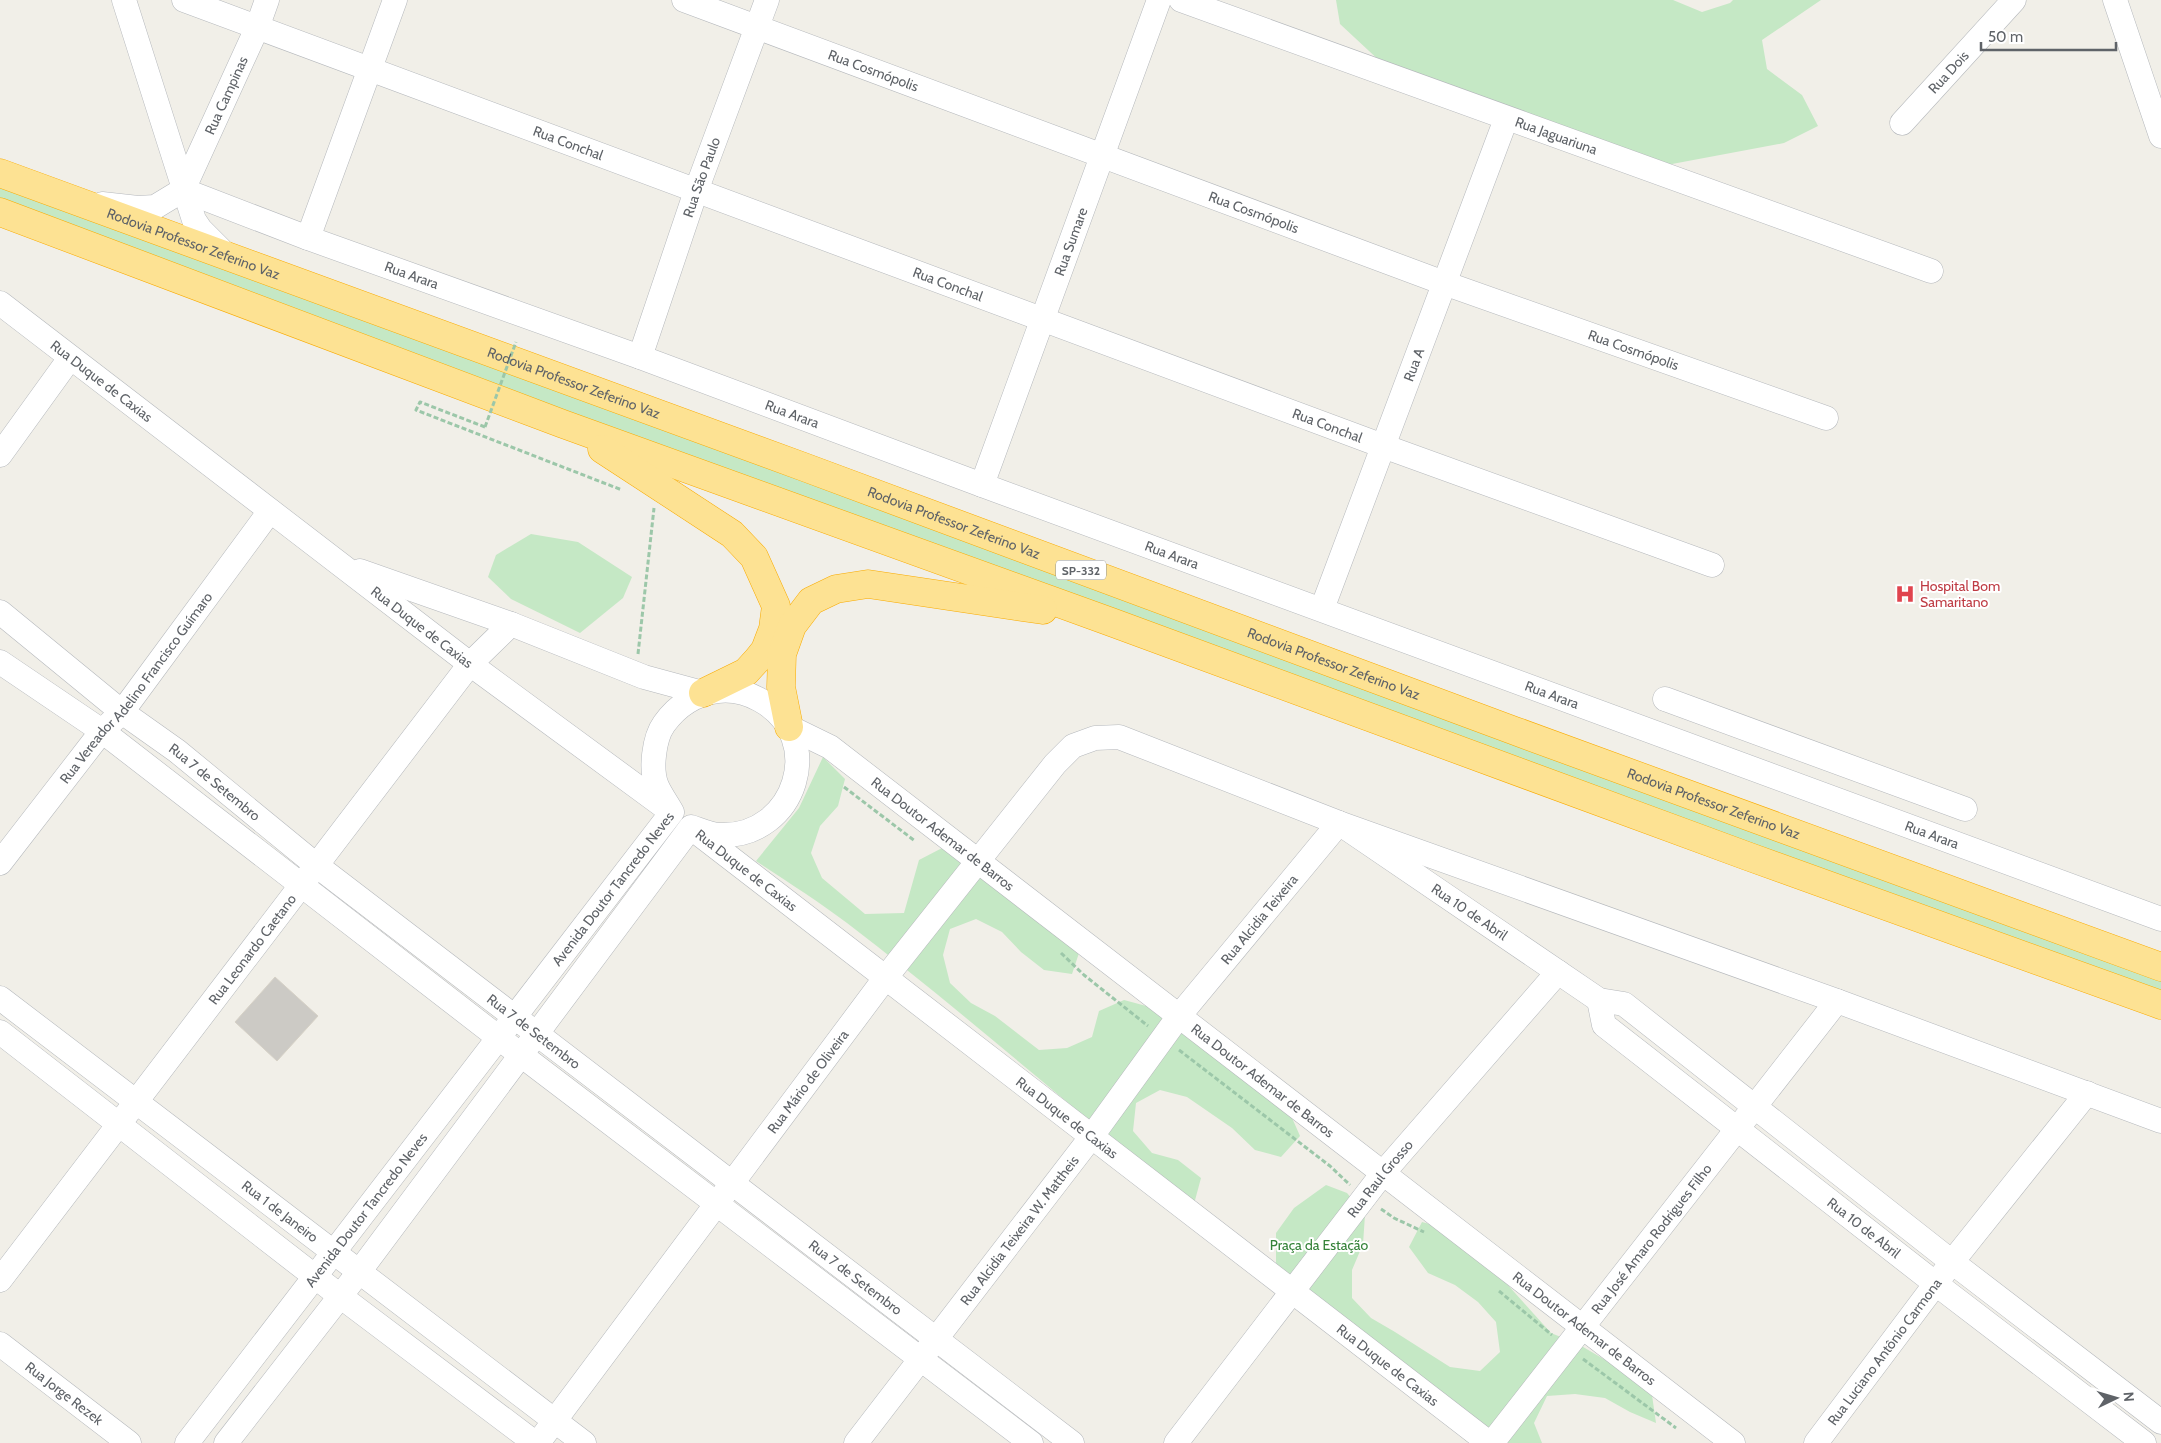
<svg xmlns="http://www.w3.org/2000/svg" width="2161" height="1443" font-family="Cabin,sans-serif">
	<style>
		.green { fill: #c5e8c5 }
		.building { fill: #cccac5; stroke: #d6d1c6 }
		.lines { fill: none; stroke-linecap: round; stroke-linejoin: round }
		.minor-casing { stroke: #b5b8bc; stroke-width: 25 }
		.highway-casing { stroke: #f9ab00; stroke-width: 29 }
		.path { stroke: #9cc7a9; stroke-width: 3; stroke-dasharray: 5 2.5; stroke-linecap: butt }
		.minor { stroke: #fff; stroke-width: 24 }
		.highway { stroke: #fde293; stroke-width: 28 }
		.path-bridge { stroke: #9cc7a9; stroke-width: 3; stroke-dasharray: 5 2.5; stroke-linecap: butt }
		.labels { text-anchor: middle; dominant-baseline: central; stroke-width: 4; stroke-linejoin: round; paint-order: stroke }
		.shield { fill: #fff; stroke: #8f9295; stroke-width: 1 }
		.shield-label { font-size: 12px; font-weight: bold; fill: #5f6368 }
		.street-label { font-size: 14px; fill: #5f6368; stroke: #fff }
		.health-label { font-size: 14px; fill: #be3a42; stroke: #fff; text-anchor: start }
		.park-label { font-size: 14px; fill: #348238; stroke: #fff }
	</style>
	<rect width="100%" height="100%" fill="#f1efe8"/>
	<!-- green -->
	<g class="green">
		<path d="M 1336,0 L 1673,0 L 1702,12 L 1730,3 L 1733,0 L 1821,0 L 1762,40 L 1767,69 L 1802,95 L 1818,126 L 1784,143 L 1656,167 L 1383,64 L 1340,24 Z"/>
		<path d="M 0,183 L 2161,978 L 2161,995 L 358,335 L 0,202 Z"/>
		<path d="M 531,534 L 578,542 L 632,577 L 623,598 L 580,633 L 511,599 L 488,577 L 496,555 Z"/>
		<path d="M 823,757 L 845,779 L 838,806 L 820,826 L 811,853 L 822,878 L 865,914 L 904,913 L 919,860 L 944,847 L 1081,947 L 1072,974 L 1044,970 L 1021,952 L 1002,932 L 976,919 L 950,929 L 943,955 L 950,983 L 971,1003 L 995,1016 L 1039,1050 L 1067,1048 L 1092,1037 L 1099,1011 L 1124,1000 L 1150,1007 L 1289,1111 L 1300,1136 L 1281,1157 L 1255,1150 L 1232,1128 L 1187,1097 L 1160,1090 L 1136,1103 L 1133,1131 L 1152,1153 L 1178,1160 L 1201,1178 L 1194,1204 C 1076,1113 965,1013 847,923 C 818,901 786,881 756,861 L 799,808 Z"/>
		<path d="M 1326,1185 L 1347,1193 L 1365,1215 L 1363,1244 L 1352,1270 L 1352,1298 L 1371,1318 L 1395,1332 L 1450,1367 L 1480,1371 L 1500,1352 L 1496,1322 L 1478,1302 L 1455,1285 L 1428,1273 L 1409,1247 L 1422,1222 L 1449,1229 L 1490,1265 L 1551,1333 L 1578,1344 L 1631,1375 L 1652,1395 L 1656,1423 L 1630,1412 L 1605,1398 L 1575,1394 L 1547,1396 L 1534,1423 L 1542,1443 L 1470,1443 L 1466,1441 L 1295,1285 L 1276,1263 L 1276,1233 L 1294,1208 Z"/>
	</g>
	<!-- building -->
	<path class="building" d="M 275,977 L 318,1016 L 277,1061 L 235,1022 Z"/>
	<g class="lines">
		<defs>
			<g id="minor">
				<path d="M 124,0 L 194,220 L 200,229 L 226,255"/>
				<path id="s1" d="M 184,0 L 1383,446 L 1712,565"/>
				<path id="s2" d="M 684,0 L 1444,283 L 1826,418"/>
				<path id="s3" d="M 1181,0 L 1931,271"/>
				<path d="M 2115,0 L 2161,136"/>
				<path id="s4" d="M 1902,123 L 2014,0"/>
				<path id="s5" d="M 183,190 L 308,238 L 640,357 L 982,485 L 2161,919"/>
				<path id="s6" d="M 183,190 L 257,28 L 267,0"/>
				<path d="M 102,204 L 138,208 L 155,207 L 183,190"/>
				<path d="M 308,238 L 395,0"/>
				<path id="s7" d="M 0,303 L 470,664 L 666,808"/>
				<path id="s8" d="M 640,357 L 696,191 L 767,0"/>
				<path d="M 0,455 L 70,358"/>
				<path id="s9" d="M 982,485 L 1159,0"/>
				<path d="M 360,571 L 511,624 L 644,677 L 703,693"/>
				<path id="s10" d="M 1322,609 L 1506,119"/>
				<path id="s11" d="M 0,612 L 122,712 L 177,751 L 316,865 L 1072,1443"/>
				<path d="M 0,662 L 102,731 L 521,1055 L 1031,1443"/>
				<path d="M 1665,699 L 1965,809"/>
				<path id="s12" d="M 789,727 L 830,747 L 1733,1443"/>
				<path id="s13" d="M 698,833 L 1489,1443"/>
				<path id="s14" d="M 0,863 L 102,731 L 122,712 L 270,511"/>
				<path id="s15" d="M 0,998 L 584,1443"/>
				<path id="s16" d="M 1599,1000 L 1604,1025 L 1936,1284 L 2144,1443"/>
				<path d="M 0,1032 L 340,1296 L 535,1443"/>
				<path id="s17" d="M 0,1280 L 470,664 L 511,624"/>
				<path id="s18" d="M 0,1344 L 129,1443"/>
				<path id="s19" d="M 187,1443 L 672,812 C 667,803 661,795 657,786 C 650,770 654,738 664,724 C 677,706 695,694 717,691 C 733,689 746,692 760,700 C 828,737 796,838 720,835 C 711,835 700,830 691,827 L 359,1272 L 226,1443"/>
				<path id="s20" d="M 538,1443 L 886,977 L 1055,764 L 1073,746 L 1095,738 L 1119,737 L 1339,823 L 1837,1001 L 2161,1121"/>
				<path id="s21" d="M 856,1443 L 1092,1136 L 1179,1016 L 1339,823 L 1599,1000 L 1624,1004 L 1952,1262 L 2161,1422"/>
				<path id="s22" d="M 1176,1443 L 1383,1173 L 1558,972"/>
				<path id="s23" d="M 1492,1443 L 1837,1001"/>
				<path id="s24" d="M 1816,1443 L 1952,1262 L 2087,1093"/>
			</g>
			<g id="highway">
				<path id="s25" d="M 0,173 L 804,467 L 1515,731 L 2161,967"/>
				<path d="M 0,212 L 563,424 L 1111,622 L 1747,856 L 2161,1005"/>
				<path d="M 602,449 L 732,534 L 754,557 L 776,606 L 773,629 L 765,650 L 757,660 L 746,672 L 703,693"/>
				<path d="M 789,727 L 781,687 L 782,654 L 792,626 L 811,601 L 836,589 L 868,584 L 1043,610"/>
			</g>
		</defs>
		<!-- minor casing -->
		<use href="#minor" class="minor-casing"/>
		<!-- highway casing -->
		<use href="#highway" class="highway-casing"/>
		<!-- path -->
		<g class="path">
			<path d="M 485,427 L 420,402 L 416,410 L 622,490"/>
			<path d="M 638,654 L 654,508"/>
			<path d="M 844,787 L 915,841"/>
			<path d="M 1061,953 L 1084,975 L 1148,1026"/>
			<path d="M 1179,1050 L 1330,1166 L 1350,1185"/>
			<path d="M 1381,1209 L 1394,1218 L 1424,1232"/>
			<path d="M 1499,1291 L 1552,1335"/>
			<path d="M 1583,1359 L 1676,1428"/>
		</g>
		<!-- minor -->
		<use href="#minor" class="minor"/>
		<!-- highway -->
		<use href="#highway" class="highway"/>
		<!-- path-bridge -->
		<path class="path-bridge" d="M 485,427 L 516,342"/>
	</g>
	<!-- icons -->
	<defs>
		<symbol id="hospital-bare" viewBox="-9 -9 18 18"><path d="M-5-5h3v3.5h4V-5h3V5h-3V1.5h-4V5h-3Z" fill="#e0444e" stroke="#fff" stroke-width="2.5" paint-order="stroke"/></symbol>
	</defs>
	<g fill-rule="evenodd">
		<use href="#hospital-bare" x="1891" y="580" width="28" height="28"/>
	</g>
	<g class="labels">
		<!-- shield labels -->
		<rect class="shield" x="1056" y="560.5" width="50" height="19" rx="4"/>
		<g class="shield-label">
			<text x="1081" y="570">SP-332</text>
		</g>
		<!-- street labels -->
		<g class="street-label">
			<text stroke="none"><textPath href="#s2" startOffset="202">Rua Cosmópolis</textPath></text>
			<text stroke="none"><textPath href="#s4" startOffset="69">Rua Dois</textPath></text>
			<text stroke="none"><textPath href="#s6" startOffset="104">Rua Campinas</textPath></text>
			<text stroke="none"><textPath href="#s3" startOffset="399">Rua Jaguariuna</textPath></text>
			<text stroke="none"><textPath href="#s1" startOffset="410">Rua Conchal</textPath></text>
			<text stroke="none"><textPath href="#s8" startOffset="190">Rua São Paulo</textPath></text>
			<text stroke="none"><textPath href="#s2" startOffset="608">Rua Cosmópolis</textPath></text>
			<text stroke="none"><textPath href="#s9" startOffset="259">Rua Sumare</textPath></text>
			<text stroke="none"><textPath href="#s25" startOffset="206">Rodovia Professor Zeferino Vaz</textPath></text>
			<text stroke="none"><textPath href="#s5" startOffset="244">Rua Arara</textPath></text>
			<text stroke="none"><textPath href="#s1" startOffset="815">Rua Conchal</textPath></text>
			<text stroke="none"><textPath href="#s2" startOffset="1012">Rua Cosmópolis</textPath></text>
			<text stroke="none"><textPath href="#s10" startOffset="261">Rua A</textPath></text>
			<text stroke="none"><textPath href="#s7" startOffset="128">Rua Duque de Caxias</textPath></text>
			<text stroke="none"><textPath href="#s25" startOffset="611">Rodovia Professor Zeferino Vaz</textPath></text>
			<text stroke="none"><textPath href="#s5" startOffset="649">Rua Arara</textPath></text>
			<text stroke="none"><textPath href="#s1" startOffset="1220">Rua Conchal</textPath></text>
			<text stroke="none"><textPath href="#s25" startOffset="1016">Rodovia Professor Zeferino Vaz</textPath></text>
			<text stroke="none"><textPath href="#s5" startOffset="1054">Rua Arara</textPath></text>
			<text stroke="none"><textPath href="#s7" startOffset="532">Rua Duque de Caxias</textPath></text>
			<text stroke="none"><textPath href="#s25" startOffset="1421">Rodovia Professor Zeferino Vaz</textPath></text>
			<text stroke="none"><textPath href="#s14" startOffset="222">Rua Vereador Adelino Francisco Guímaro</textPath></text>
			<text stroke="none"><textPath href="#s5" startOffset="1459">Rua Arara</textPath></text>
			<text stroke="none"><textPath href="#s11" startOffset="274">Rua 7 de Setembro</textPath></text>
			<text stroke="none"><textPath href="#s25" startOffset="1826">Rodovia Professor Zeferino Vaz</textPath></text>
			<text stroke="none"><textPath href="#s12" startOffset="188">Rua Doutor Ademar de Barros</textPath></text>
			<text stroke="none"><textPath href="#s5" startOffset="1864">Rua Arara</textPath></text>
			<text stroke="none"><textPath href="#s13" startOffset="61">Rua Duque de Caxias</textPath></text>
			<text stroke="none"><textPath href="#s19" startOffset="699">Avenida Doutor Tancredo Neves</textPath></text>
			<text stroke="none"><textPath href="#s21" startOffset="944">Rua 10 de Abril</textPath></text>
			<text stroke="none"><textPath href="#s21" startOffset="661">Rua Alcidia Teixeira</textPath></text>
			<text stroke="none"><textPath href="#s17" startOffset="416">Rua Leonardo Caetano</textPath></text>
			<text stroke="none"><textPath href="#s11" startOffset="679">Rua 7 de Setembro</textPath></text>
			<text stroke="none"><textPath href="#s12" startOffset="592">Rua Doutor Ademar de Barros</textPath></text>
			<text stroke="none"><textPath href="#s20" startOffset="451">Rua Mário de Oliveira</textPath></text>
			<text stroke="none"><textPath href="#s13" startOffset="466">Rua Duque de Caxias</textPath></text>
			<text stroke="none"><textPath href="#s22" startOffset="334">Rua Raul Grosso</textPath></text>
			<text stroke="none"><textPath href="#s19" startOffset="294">Avenida Doutor Tancredo Neves</textPath></text>
			<text stroke="none"><textPath href="#s15" startOffset="352">Rua 1 de Janeiro</textPath></text>
			<text stroke="none"><textPath href="#s16" startOffset="355">Rua 10 de Abril</textPath></text>
			<text stroke="none"><textPath href="#s21" startOffset="268">Rua Alcidia Teixeira W. Mattheis</textPath></text>
			<text stroke="none"><textPath href="#s23" startOffset="259">Rua José Amaro Rodrigues Filho</textPath></text>
			<text stroke="none"><textPath href="#s11" startOffset="1084">Rua 7 de Setembro</textPath></text>
			<text stroke="none"><textPath href="#s12" startOffset="998">Rua Doutor Ademar de Barros</textPath></text>
			<text stroke="none"><textPath href="#s24" startOffset="114">Rua Luciano Antônio Carmona</textPath></text>
			<text stroke="none"><textPath href="#s13" startOffset="871">Rua Duque de Caxias</textPath></text>
			<text stroke="none"><textPath href="#s18" startOffset="81">Rua Jorge Rezek</textPath></text>
		</g>
		<!-- health labels -->
		<g class="health-label">
			<text x="1920" y="586">Hospital Bom<tspan x="1920" dy="16">Samaritano</tspan></text>
		</g>
		<!-- park labels -->
		<g class="park-label">
			<text x="1319" y="1245">Praça da Estação</text>
		</g>
	</g>
	<!-- north arrow -->
	<g transform="translate(2116 1398) rotate(85)" stroke="#ffffff" stroke-width="4" paint-order="stroke">
	<path d="M0-4L9 19L0 12L-9 19Z" fill="#5f6368"/>
	<text y="-8" font-size="14" font-weight="bold" text-anchor="middle" fill="#5f6368">N</text>
	</g>
	<!-- scale -->
	<path d="M1981 42v8h135v-8" fill="none" stroke="#5f6368" stroke-width="2.5"/>
	<text x="1988" y="42" font-size="15" fill="#5f6368" stroke="#ffffff" stroke-width="4" paint-order="stroke">50 m</text>
</svg>
